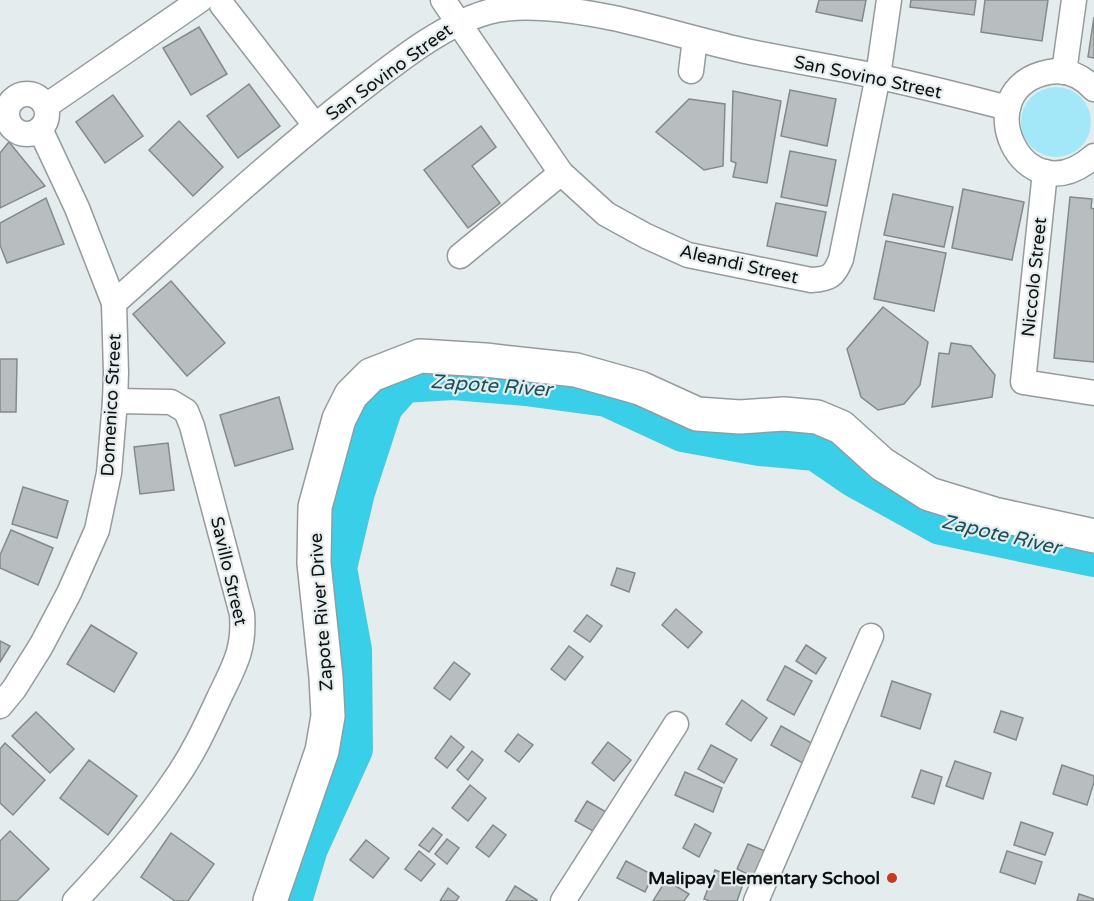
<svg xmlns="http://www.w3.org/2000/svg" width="1094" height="901" font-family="'Varela Round',sans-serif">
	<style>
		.green { fill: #a2e8f8 }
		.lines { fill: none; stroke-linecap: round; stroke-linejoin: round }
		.river { stroke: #3acfe9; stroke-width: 42 }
		.building { fill: #b8bebf; stroke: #848a8b; stroke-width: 1.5 }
		.street-casing { stroke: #959b9c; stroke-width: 27 }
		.secondary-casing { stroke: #959b9c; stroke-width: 36 }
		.street { stroke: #fff; stroke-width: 24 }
		.secondary { stroke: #fff; stroke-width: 33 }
		.poi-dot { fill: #c53a21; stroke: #e5eced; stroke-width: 2 }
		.labels { text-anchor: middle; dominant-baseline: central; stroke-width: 4.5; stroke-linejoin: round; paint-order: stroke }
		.street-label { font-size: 18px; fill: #0f1111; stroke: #e5eced }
		.poi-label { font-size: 18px; font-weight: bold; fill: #0f1111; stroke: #e5eced; text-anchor: end }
		.water-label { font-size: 20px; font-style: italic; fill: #16525d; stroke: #e5eced }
	</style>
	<rect width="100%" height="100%" fill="#e5eced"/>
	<!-- green -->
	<circle class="green" cx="1056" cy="122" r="35"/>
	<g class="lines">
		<!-- river -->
		<path class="river" d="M 291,901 L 307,848 L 352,749 L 351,650 L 336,568 L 354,492 L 382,406 L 403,382 L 453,379 L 526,385 L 607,396 L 683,431 L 760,445 L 816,450 L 854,476 L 941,524 L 1094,556"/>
	</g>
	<!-- building -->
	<g class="building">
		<path d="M 819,0 L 866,0 L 862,21 L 816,12 Z"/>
		<path d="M 911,0 L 976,0 L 974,15 L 910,7 Z"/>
		<path d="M 985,0 L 1048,0 L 1042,41 L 981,32 Z"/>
		<path d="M 1094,17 L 1094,58 L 1088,57 Z"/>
		<path d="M 199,27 L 227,74 L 191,95 L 163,48 Z"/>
		<path d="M 249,84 L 280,126 L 238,158 L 207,116 Z"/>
		<path d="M 790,90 L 836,99 L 827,146 L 781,136 Z"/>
		<path d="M 733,91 L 781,101 L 767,183 L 733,177 L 736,163 L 731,161 Z"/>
		<path d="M 113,95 L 143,136 L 105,163 L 76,122 Z"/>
		<path d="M 689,99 L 725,104 L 723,166 L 704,170 L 656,132 Z"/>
		<path d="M 179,121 L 223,167 L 193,196 L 149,150 Z"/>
		<path d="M 481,126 L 496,147 L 472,166 L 500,203 L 468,228 L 424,170 Z"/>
		<path d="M 9,142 L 45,186 L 0,208 L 0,153 Z"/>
		<path d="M 790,151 L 836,160 L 827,206 L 781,197 Z"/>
		<path d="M 963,189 L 1024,202 L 1012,260 L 952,248 Z"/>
		<path d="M 893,194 L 953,207 L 944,247 L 884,235 Z"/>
		<path d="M 1070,197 L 1092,199 L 1091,208 L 1094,209 L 1094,362 L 1054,358 Z"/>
		<path d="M 46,198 L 64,244 L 7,263 L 0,245 L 0,223 Z"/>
		<path d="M 776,203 L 826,212 L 817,256 L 767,246 Z"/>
		<path d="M 886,241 L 946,253 L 934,311 L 874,299 Z"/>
		<path d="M 171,281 L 225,343 L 187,376 L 133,314 Z"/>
		<path d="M 883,307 L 928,342 L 920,385 L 904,404 L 878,410 L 861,397 L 847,349 Z"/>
		<path d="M 951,343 L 971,346 L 995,375 L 992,397 L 932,407 L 939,353 L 949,354 Z"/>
		<path d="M 0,359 L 17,359 L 16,412 L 0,412 Z"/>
		<path d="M 279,397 L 293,449 L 235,466 L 220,415 Z"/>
		<path d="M 168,443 L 174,490 L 140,494 L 134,447 Z"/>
		<path d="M 23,487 L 68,501 L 57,538 L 12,524 Z"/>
		<path d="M 11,530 L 53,548 L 38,585 L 0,568 L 0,555 Z"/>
		<path d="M 617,568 L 635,573 L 629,592 L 611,585 Z"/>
		<path d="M 676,609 L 702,632 L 688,648 L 662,625 Z"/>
		<path d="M 587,615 L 602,626 L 590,642 L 574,631 Z"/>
		<path d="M 91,625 L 137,653 L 114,692 L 67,664 Z"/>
		<path d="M 0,641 L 10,646 L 0,662 Z"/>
		<path d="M 806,645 L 826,658 L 816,674 L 796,661 Z"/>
		<path d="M 569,646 L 583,657 L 565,680 L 551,669 Z"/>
		<path d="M 454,662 L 470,674 L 450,700 L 434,688 Z"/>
		<path d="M 785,666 L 812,681 L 794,715 L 767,700 Z"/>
		<path d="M 892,681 L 931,694 L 920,729 L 881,716 Z"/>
		<path d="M 742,700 L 767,718 L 751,741 L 726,724 Z"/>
		<path d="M 1001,711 L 1023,718 L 1016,740 L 994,732 Z"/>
		<path d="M 36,712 L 74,749 L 50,773 L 12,736 Z"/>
		<path d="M 781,726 L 817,746 L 806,765 L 771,745 Z"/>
		<path d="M 518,734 L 533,745 L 519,762 L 505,751 Z"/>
		<path d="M 451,736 L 464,747 L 447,768 L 435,758 Z"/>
		<path d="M 608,742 L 631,760 L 614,781 L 592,763 Z"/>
		<path d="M 5,743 L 45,780 L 13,815 L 0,803 L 0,749 Z"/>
		<path d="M 711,745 L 737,759 L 724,783 L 698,769 Z"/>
		<path d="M 472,751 L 483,760 L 468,780 L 457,770 Z"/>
		<path d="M 89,760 L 137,796 L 108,835 L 60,798 Z"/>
		<path d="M 955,761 L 991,773 L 983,799 L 946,786 Z"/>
		<path d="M 1062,765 L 1094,776 L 1094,782 L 1087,805 L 1053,794 Z"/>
		<path d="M 921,770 L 942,777 L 934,804 L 912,797 Z"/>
		<path d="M 685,772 L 722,788 L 713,812 L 675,795 Z"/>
		<path d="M 470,785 L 486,798 L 468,821 L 452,808 Z"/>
		<path d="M 587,801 L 613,816 L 602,836 L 575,821 Z"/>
		<path d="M 1021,822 L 1053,833 L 1045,855 L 1014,845 Z"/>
		<path d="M 695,824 L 711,833 L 699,857 L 683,848 Z"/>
		<path d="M 493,825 L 506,835 L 489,857 L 476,847 Z"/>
		<path d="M 433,828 L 442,835 L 429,852 L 419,845 Z"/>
		<path d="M 10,831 L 49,869 L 17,901 L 0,901 L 0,841 Z"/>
		<path d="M 171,833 L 214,864 L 188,901 L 175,901 L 141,877 Z"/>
		<path d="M 447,839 L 459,848 L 447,864 L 435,854 Z"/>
		<path d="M 366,840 L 389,858 L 373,878 L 350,860 Z"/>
		<path d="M 748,844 L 765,851 L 753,877 L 737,869 Z"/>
		<path d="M 419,851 L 435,864 L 421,881 L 405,869 Z"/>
		<path d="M 1007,851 L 1042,862 L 1035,884 L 1000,872 Z"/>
		<path d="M 626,861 L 653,875 L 645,892 L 617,878 Z"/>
		<path d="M 715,870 L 744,881 L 737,901 L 710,901 L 704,899 Z"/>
		<path d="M 666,880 L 689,894 L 684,901 L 653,901 Z"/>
		<path d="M 515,886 L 537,900 L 537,901 L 506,901 Z"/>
		<path d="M 448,888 L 459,897 L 456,901 L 440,901 Z"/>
		<path d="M 1079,894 L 1094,899 L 1094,901 L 1077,901 Z"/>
	</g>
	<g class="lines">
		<defs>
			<g id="street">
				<path d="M 443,0 L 561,173 L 606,214 L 646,236 L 688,255 L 811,280 C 830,279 834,276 841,259 L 878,76 L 889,0"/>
				<path d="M 222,5 L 315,125"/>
				<path d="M 691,71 L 695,39"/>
				<path d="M 1064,72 L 1074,0"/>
				<path d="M 1094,89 C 1082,76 1066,69 1049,72 C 964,88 1022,220 1094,156"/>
				<circle cx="27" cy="114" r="20"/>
				<path d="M 46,106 L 200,0"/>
				<path d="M 1045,172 L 1023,382 L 1094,393"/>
				<path d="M 460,256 L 561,173"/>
				<path d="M 114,303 C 195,231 274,157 359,91 C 397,62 442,25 488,12 C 505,7 525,7 543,8 C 611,12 675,35 741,50 C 787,60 834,67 880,77 C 923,86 965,97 1008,108"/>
				<path d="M 0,706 L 14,689 L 41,646 L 69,593 L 97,530 L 109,473 L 115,401 L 116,373 L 114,303 L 77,208 L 40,129"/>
				<path d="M 75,901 C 111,863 145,824 174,781 C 192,756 205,728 218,700 C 233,668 245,651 242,614 L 192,426 L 186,411 L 171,402 L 115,401"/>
				<path d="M 563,901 L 676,724"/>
				<path d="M 756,901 L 871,636"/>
			</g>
			<path id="secondary" d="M 270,901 L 322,751 L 328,716 L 326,677 L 314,563 L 315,507 L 339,419 L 351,395 L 371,375 L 420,356 L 485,360 L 576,370 L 640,388 L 697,414 L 740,417 L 784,414 L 817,417 L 841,427 L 882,464 L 929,494 L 994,514 L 1094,536"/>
		</defs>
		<!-- street casing -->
		<use href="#street" class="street-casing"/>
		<!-- secondary casing -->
		<use href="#secondary" class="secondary-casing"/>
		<!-- street -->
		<use href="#street" class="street"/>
		<!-- secondary -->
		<use href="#secondary" class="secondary"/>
	</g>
	<!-- markers -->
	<circle class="poi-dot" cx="892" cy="878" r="6"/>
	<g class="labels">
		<!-- street labels -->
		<g class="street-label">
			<text transform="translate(389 72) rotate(-36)">San Sovino Street</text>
			<text transform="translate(868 77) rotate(12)">San Sovino Street</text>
			<text transform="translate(739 264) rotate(13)">Aleandi Street</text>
			<text transform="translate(1034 277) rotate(-84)">Niccolo Street</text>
			<text transform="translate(111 405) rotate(-87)">Domenico Street</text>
			<text transform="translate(229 571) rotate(77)">Savillo Street</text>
			<text transform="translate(321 612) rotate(-94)">Zapote River Drive</text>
		</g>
		<!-- poi labels -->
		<g class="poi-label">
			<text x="880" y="878">Malipay Elementary School</text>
		</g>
		<!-- water labels -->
		<g class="water-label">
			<text transform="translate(491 386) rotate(4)">Zapote River</text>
			<text transform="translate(1001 535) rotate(13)">Zapote River</text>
		</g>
	</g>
</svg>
